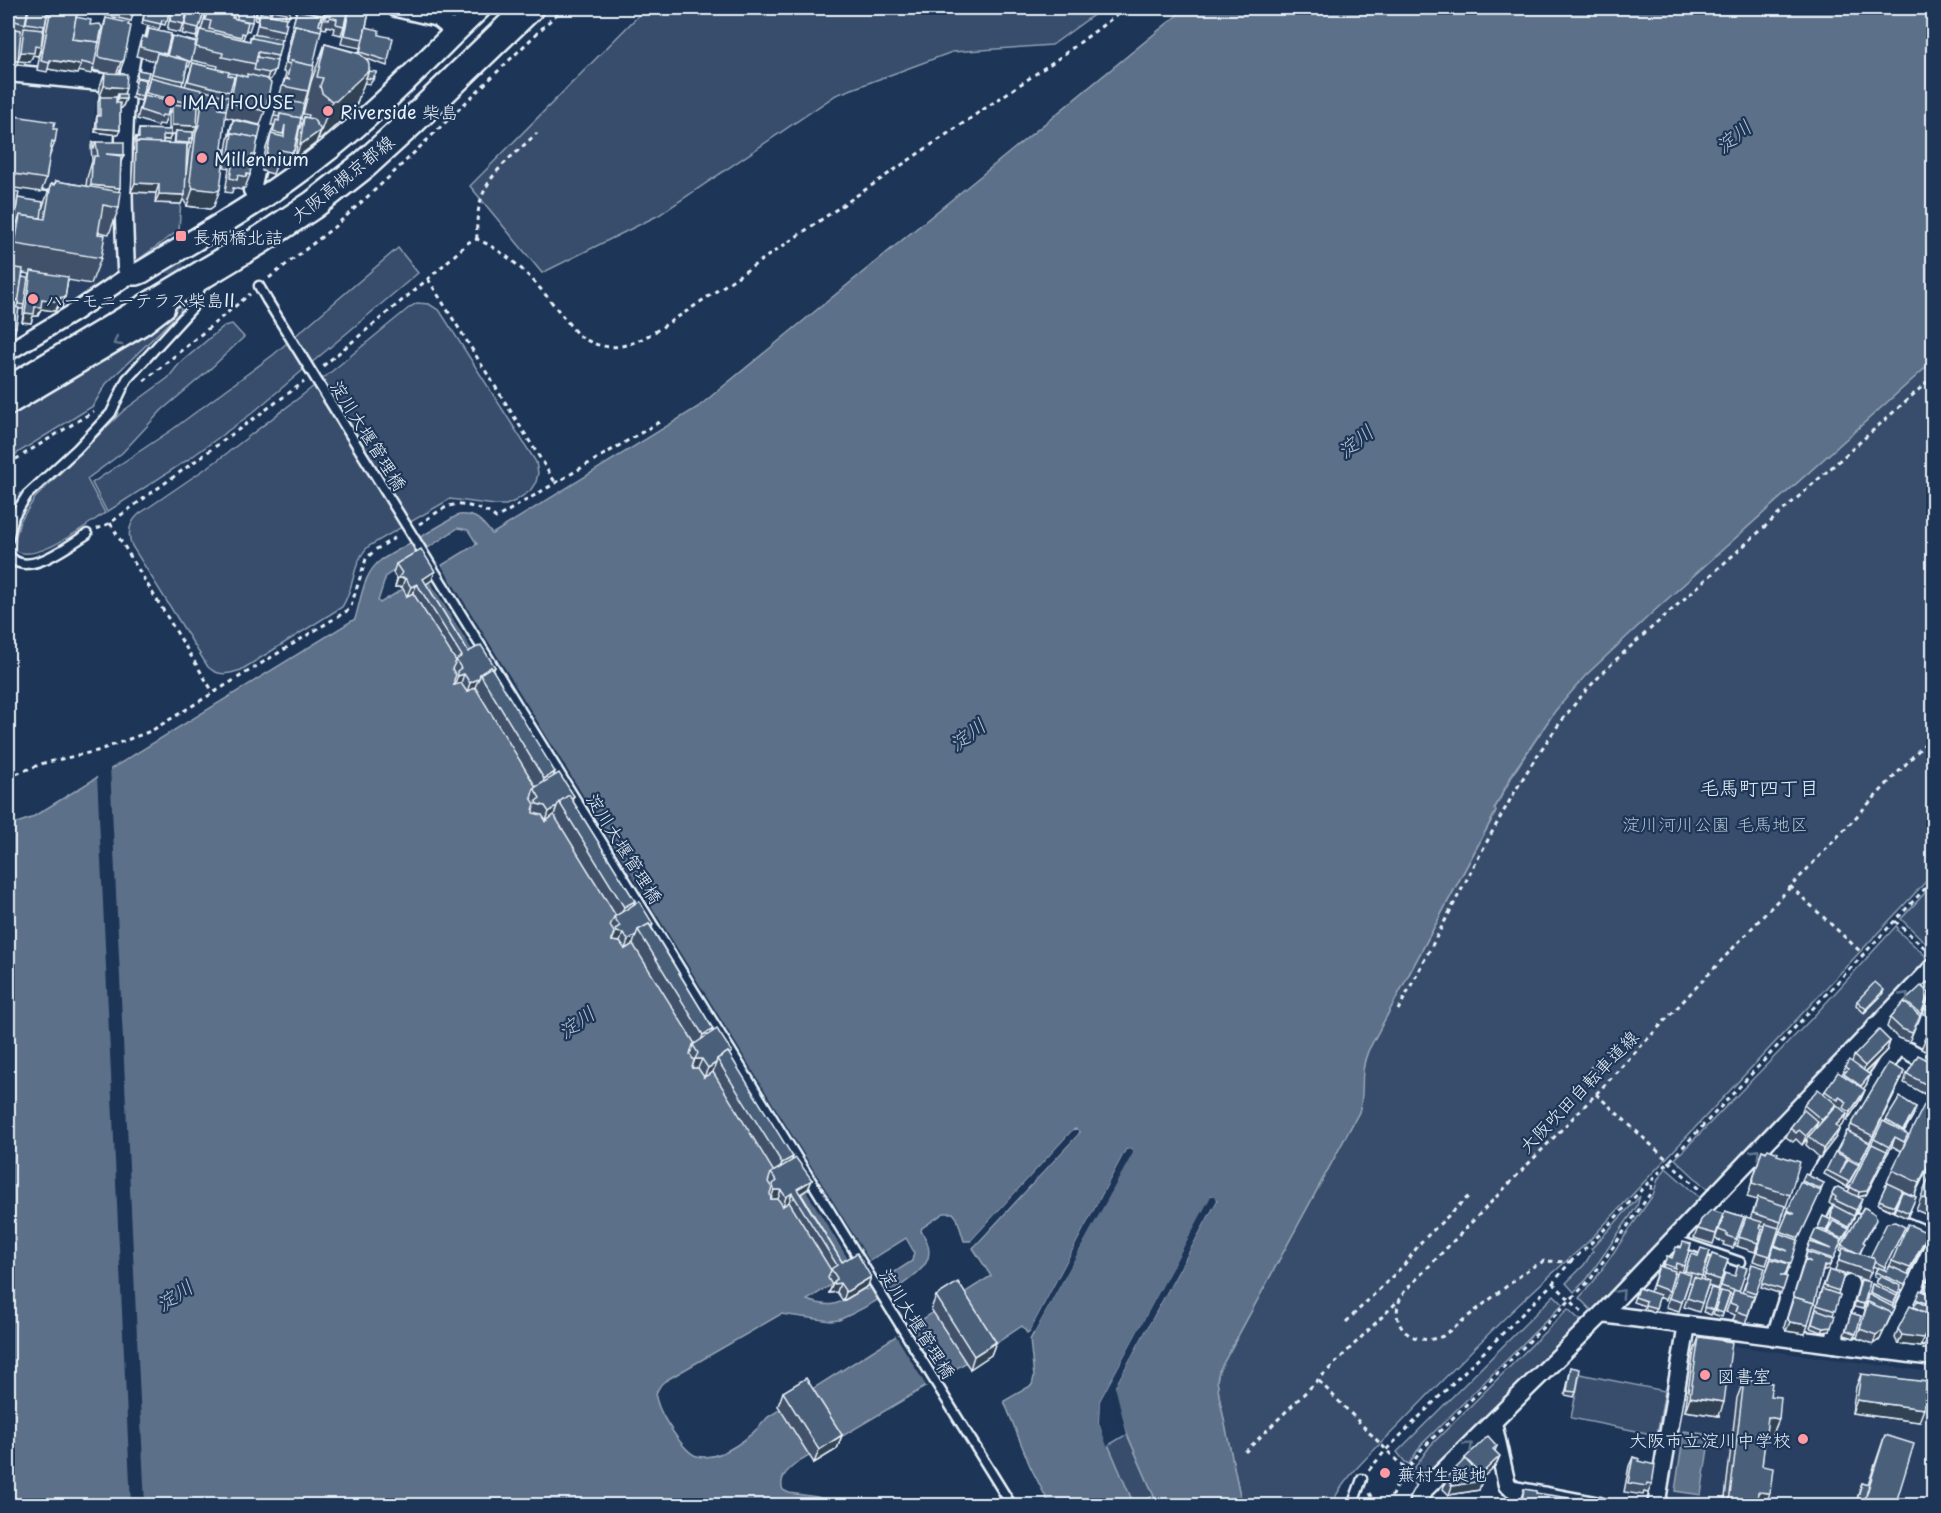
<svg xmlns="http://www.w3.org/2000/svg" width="1941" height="1513" font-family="'Playpen Sans','Klee One',sans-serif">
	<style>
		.built { fill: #2a4162 }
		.green { fill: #374d6c; stroke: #909fb2; stroke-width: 1.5 }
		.water { fill: #5d7089; stroke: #95a4b5; stroke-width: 1.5; fill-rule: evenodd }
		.pier { fill: #1d3557 }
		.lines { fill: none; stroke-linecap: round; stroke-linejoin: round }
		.minor-tunnel { stroke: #3b516f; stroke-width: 16; stroke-dasharray: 16 8; stroke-linecap: butt }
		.service-casing { stroke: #e8f1f8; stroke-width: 13 }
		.minor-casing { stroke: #e8f1f8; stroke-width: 21 }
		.tertiary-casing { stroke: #e8f1f8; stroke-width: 26 }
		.primary-casing { stroke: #e8f1f8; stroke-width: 32 }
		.path { stroke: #e8f1f8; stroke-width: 3; stroke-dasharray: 4.5 4.5; stroke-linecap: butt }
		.service { stroke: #1d3557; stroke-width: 8 }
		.minor { stroke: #1d3557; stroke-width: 16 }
		.tertiary { stroke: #1d3557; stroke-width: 21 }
		.primary { stroke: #1d3557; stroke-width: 27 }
		.service-bridge-casing { stroke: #e8f1f8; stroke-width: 13; stroke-linecap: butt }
		.service-bridge { stroke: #1d3557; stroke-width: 8 }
		.wall { fill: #3f5169; stroke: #e8f1f8; stroke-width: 1.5; fill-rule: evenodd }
		.shaded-wall { fill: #334255; stroke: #e8f1f8; stroke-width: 1.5 }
		.building { fill: #495e7a; stroke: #e8f1f8; stroke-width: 1.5 }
		.oneway { stroke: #64778f }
		.poi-dot { fill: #ff9aa2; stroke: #1d3557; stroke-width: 2 }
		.labels { text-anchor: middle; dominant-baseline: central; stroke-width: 4.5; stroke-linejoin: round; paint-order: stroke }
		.poi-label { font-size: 18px; fill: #e8f1f8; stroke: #1d3557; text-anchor: start }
		.street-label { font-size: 18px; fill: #e8f1f8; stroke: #1d3557 }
		.park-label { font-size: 18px; fill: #b3c0ce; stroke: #1d3557 }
		.water-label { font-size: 20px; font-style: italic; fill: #b7c4d1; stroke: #1d3557 }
		.neighbourhood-label { font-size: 20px; fill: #e8f1f8; stroke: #1d3557 }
	</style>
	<rect width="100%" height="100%" fill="#1d3557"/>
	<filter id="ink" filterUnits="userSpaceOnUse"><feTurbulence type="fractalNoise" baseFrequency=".0167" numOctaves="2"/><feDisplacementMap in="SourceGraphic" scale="12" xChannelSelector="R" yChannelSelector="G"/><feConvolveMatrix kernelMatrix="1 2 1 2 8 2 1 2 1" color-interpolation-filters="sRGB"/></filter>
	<g filter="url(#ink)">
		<!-- built -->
		<g class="built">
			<path d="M 8,77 L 98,86 L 84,200 L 8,188 Z"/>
			<path d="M 16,201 L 112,218 L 117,222 L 120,271 L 63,306 L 67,282 L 8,272 L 8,254 Z"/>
			<path d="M 1694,1341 L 1933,1372 L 1933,1505 L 1662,1506 L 1689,1344 Z"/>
		</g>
		<!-- green -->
		<g class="green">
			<path d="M 646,8 L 1103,8 L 1052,45 L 952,52 L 836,95 L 659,215 L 542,273 L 470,186 Z"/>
			<path d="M 131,151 L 184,153 L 179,230 L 135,262 L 130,260 Z"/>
			<path d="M 398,248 L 418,273 L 251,414 L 189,459 L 107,512 L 92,483 L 173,429 L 273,355 Z"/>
			<path d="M 179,303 L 181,308 L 180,312 L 106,384 L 93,406 L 8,459 L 8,415 L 148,332 L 175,309 L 176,304 Z"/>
			<path d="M 417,303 L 429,304 L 440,311 L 536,462 L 538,473 L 536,482 L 530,491 L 515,501 L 506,505 L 495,505 L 450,499 L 369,546 C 352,561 355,588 342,607 L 241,670 C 228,674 219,677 208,667 L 132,546 C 127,534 129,523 139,514 L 218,460 L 309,390 L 410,307 Z"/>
			<path d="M 232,324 L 244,337 L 207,372 L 162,410 L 122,453 L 87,479 L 105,513 C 86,525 35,565 15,550 L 16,536 L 20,521 L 35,498 L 123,411 L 168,378 L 179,364 L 224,326 Z"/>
			<path d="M 1933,361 L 1933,874 L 1586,1244 C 1520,1300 1459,1363 1399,1425 C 1380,1445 1339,1481 1332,1505 L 1242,1506 L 1219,1396 L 1217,1380 L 1219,1371 L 1359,1112 C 1362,1091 1360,1071 1368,1051 L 1496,812 L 1494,810 L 1515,771 L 1555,711 L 1585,676 L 1654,611 Z"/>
			<path d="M 1933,884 L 1933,950 L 1901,919 Z"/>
			<path d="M 1896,926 L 1898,928 L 1897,930 L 1929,959 L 1709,1191 L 1675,1159 L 1814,1016 Z"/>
			<path d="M 1666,1168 L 1701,1199 L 1593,1312 L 1579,1298 L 1594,1281 L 1653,1195 L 1658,1179 Z"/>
			<path d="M 1640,1196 L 1637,1206 L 1587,1279 L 1574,1292 L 1566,1283 L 1584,1265 L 1593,1251 L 1591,1249 Z"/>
			<path d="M 1554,1295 L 1563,1304 L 1421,1445 L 1409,1464 L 1405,1462 L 1397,1452 Z"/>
			<path d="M 1568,1309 L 1581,1321 L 1578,1324 L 1580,1326 L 1418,1489 L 1409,1479 L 1406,1480 L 1430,1446 Z"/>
			<path d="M 1580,1374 L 1665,1391 L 1657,1435 L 1571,1418 Z"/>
			<path d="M 1127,1434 L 1154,1496 L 1134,1504 L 1107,1446 Z"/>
		</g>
		<!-- water -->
		<g class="water">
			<path d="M 1186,8 L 1933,8 L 1933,361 L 1654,611 L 1585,676 L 1555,711 L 1514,771 L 1494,809 L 1496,811 L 1368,1051 C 1358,1075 1366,1089 1359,1112 L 1219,1371 L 1217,1380 L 1219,1396 L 1242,1505 L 1158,1505 L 1127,1434 L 1115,1392 L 1115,1386 L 1217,1200 L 1212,1196 L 1100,1401 L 1099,1423 L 1134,1505 L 1050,1505 L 1030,1466 L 1004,1401 L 1032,1385 L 1034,1377 L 1030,1340 L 1132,1153 L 1131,1149 L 1126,1150 L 1030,1331 L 1027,1333 L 1022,1326 L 977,1356 L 797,1463 C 788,1470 778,1478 783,1490 L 789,1493 L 817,1497 L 838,1505 L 8,1506 L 8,826 L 31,818 L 355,619 C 361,600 363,573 381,560 L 458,515 C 476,513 482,521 492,534 L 698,407 ZM 458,528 L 468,530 L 477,544 L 380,603 L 378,601 L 386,576 ZM 1076,1129 L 1079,1132 L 1078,1134 L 973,1248 L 991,1276 L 768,1417 C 753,1435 722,1462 697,1456 C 684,1453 660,1414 657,1401 C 654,1394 659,1385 665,1381 L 781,1314 L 831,1321 L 839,1320 C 859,1311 923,1278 928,1258 C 931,1247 926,1239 921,1231 L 922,1228 L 944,1213 L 953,1213 L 957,1218 L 964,1241 L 971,1241 L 1073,1130 ZM 906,1238 L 914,1252 L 912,1261 L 867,1290 L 864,1289 C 841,1302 834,1310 807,1300 Z"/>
			<path d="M 1684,1431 L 1710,1435 L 1701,1495 L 1675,1491 Z"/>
		</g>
		<!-- pier -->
		<g class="pier">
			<path d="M 440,563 L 871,1263 L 856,1272 L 424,572 Z"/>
			<path d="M 110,766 L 145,1505 L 145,1506 L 131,1505 L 97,774 Z"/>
			<path d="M 1073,1130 L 1078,1130 L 1078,1134 L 975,1245 L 973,1243 L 1076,1132 L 973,1243 L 971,1241 Z"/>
			<path d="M 1131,1149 L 1133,1153 L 1034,1333 L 1030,1331 L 1126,1150 Z"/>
			<path d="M 1211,1196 L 1215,1196 L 1217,1200 L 1115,1386 L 1127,1434 L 1124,1436 L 1112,1393 L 1112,1385 L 1214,1199 L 1103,1402 L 1101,1415 L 1110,1445 L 1107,1446 L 1099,1423 L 1100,1401 Z"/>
			<path d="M 910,1325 L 944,1379 L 928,1389 L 895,1334 Z"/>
		</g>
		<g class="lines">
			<!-- minor-tunnel -->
			<path class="minor-tunnel" d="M 168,298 L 179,249"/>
			<defs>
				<g id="service">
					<path d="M 259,286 L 267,300"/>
					<path d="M 8,539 L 14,516 L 27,495 L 77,449 L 111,413 L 127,379 L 192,308 L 202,283"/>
					<path d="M 8,553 C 23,582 69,545 87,534"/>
					<path d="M 1682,1242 L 1740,1262"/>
					<path d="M 1352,1506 L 1362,1479"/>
				</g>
				<g id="minor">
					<path d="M 42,8 L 126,28"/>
					<path d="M 396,8 L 438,18 L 455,32"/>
					<path d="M 8,73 L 123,84"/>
					<path d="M 8,195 L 66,203"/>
					<path d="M 258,201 L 252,190 L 293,8"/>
					<path d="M 8,352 L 75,312 L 131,274 L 126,268 C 123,206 121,137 129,75 C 131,52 138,30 143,8"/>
					<path d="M 8,407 L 144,326 L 166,309"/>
					<path d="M 1876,1025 L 1899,1046 L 1934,1065"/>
					<path d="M 1899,1046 L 1886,1064 L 1817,1178 L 1828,1183 L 1831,1188 L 1885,1218 L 1934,1238"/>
					<path d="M 1867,1208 L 1896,1150"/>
					<path d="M 1862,1262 L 1885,1218"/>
					<path d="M 1602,1314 L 1934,1357"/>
					<path d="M 1775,1337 L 1806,1241 L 1831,1188"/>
					<path d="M 1833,1344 L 1850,1284"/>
					<path d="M 1884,1351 L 1934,1245"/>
					<path d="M 1493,1423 L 1507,1485 L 1515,1490 L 1600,1506"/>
					<path d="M 1420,1506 L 1419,1499 L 1424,1490 L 1602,1314 L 1934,966"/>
					<path d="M 1656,1506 L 1687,1325"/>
				</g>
				<path id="tertiary" d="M 131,274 L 137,274 L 142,272 C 202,235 264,201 319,157 C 377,113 428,58 480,8"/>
				<path id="primary" d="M 8,391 L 260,240 L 313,205 L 364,165 L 410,123 L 529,8"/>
			</defs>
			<!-- service casing -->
			<use href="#service" class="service-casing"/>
			<!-- minor casing -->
			<use href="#minor" class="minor-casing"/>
			<!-- tertiary casing -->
			<use href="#tertiary" class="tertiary-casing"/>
			<!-- primary casing -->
			<use href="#primary" class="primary-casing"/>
			<!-- path -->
			<g class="path">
				<path d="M 477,239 C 474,182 500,168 537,133"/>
				<path d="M 269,278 L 333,228 L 388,178 L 563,8"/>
				<path d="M 428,279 L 555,482"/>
				<path d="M 323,366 L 428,279 L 469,242 L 477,239 C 523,260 546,296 577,334 C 618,364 648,335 684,313 L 1059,58 L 1126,8"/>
				<path d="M 144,381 L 250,294"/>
				<path d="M 8,464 L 94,411"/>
				<path d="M 110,523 L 213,692"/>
				<path d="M 419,524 C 429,518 439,510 449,506 C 462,502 487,509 496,518 L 661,421"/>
				<path d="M 97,529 L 110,523 L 304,382"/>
				<path d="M 8,777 L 44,763 L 97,751 L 151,731 L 350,609 L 366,559 L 375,550 L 398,536"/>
				<path d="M 1790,886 L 1863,954"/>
				<path d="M 1895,921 L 1928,951"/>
				<path d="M 1398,1010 C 1424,961 1449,913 1475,864 C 1516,787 1555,716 1620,656 L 1934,376"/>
				<path d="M 1596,1094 L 1700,1190"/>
				<path d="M 1570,1262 C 1600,1237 1624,1207 1651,1180"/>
				<path d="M 1553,1283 L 1582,1312"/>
				<path d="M 1346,1322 L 1404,1265 L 1421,1242 L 1471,1194"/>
				<path d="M 1319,1381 L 1408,1472"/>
				<path d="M 1245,1452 L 1398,1301"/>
				<path d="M 1369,1470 L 1386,1450 L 1553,1283 L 1570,1262 L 1544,1261 L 1530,1268 L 1443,1336 C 1411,1349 1384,1323 1404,1292 L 1596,1094 L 1934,734"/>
				<path d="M 1370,1493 L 1377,1506"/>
				<path d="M 1390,1506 C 1391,1485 1411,1468 1421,1450 L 1590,1280 L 1650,1194 L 1653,1179 L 1934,879"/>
			</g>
			<!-- service -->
			<use href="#service" class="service"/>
			<!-- minor -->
			<use href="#minor" class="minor"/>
			<!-- tertiary -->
			<use href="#tertiary" class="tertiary"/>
			<!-- primary -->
			<use href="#primary" class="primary"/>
			<defs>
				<path id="service-bridge" d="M 267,300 L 1012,1506"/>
			</defs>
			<!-- service-bridge casing -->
			<use href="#service-bridge" class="service-bridge-casing"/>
			<!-- service-bridge -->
			<use href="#service-bridge" class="service-bridge"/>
		</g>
		<!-- wall -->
		<g class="wall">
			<path d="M 8,8 L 48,8 L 38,56 L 33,55 L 30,62 L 18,61 L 16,66 L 8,65 Z"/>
			<path d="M 50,8 L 75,19 L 90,25 L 99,42 L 102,31 L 106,18 L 124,60 L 119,73 L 126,88 L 124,94 L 126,99 L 122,108 L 120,108 L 120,130 L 118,135 L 95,132 L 96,120 L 97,116 L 98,116 L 98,101 L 99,98 L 100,86 L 105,73 L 93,70 L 94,67 L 91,74 L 78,71 L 77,74 L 48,69 L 47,72 L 37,70 L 47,16 Z"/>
			<path d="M 68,8 L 75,8 L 74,11 L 68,10 Z"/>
			<path d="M 76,8 L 135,8 L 131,21 Z"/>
			<path d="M 145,8 L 170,8 L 165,25 L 161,24 L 159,29 L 142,24 Z"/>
			<path d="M 172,8 L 188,8 L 180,33 L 167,30 Z"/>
			<path d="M 189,8 L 205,8 L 196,37 L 182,34 Z"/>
			<path d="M 207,8 L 233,8 L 232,18 L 234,18 L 235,8 L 254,8 L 252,22 L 249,31 L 246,30 L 243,40 L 249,41 L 252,34 L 255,34 L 258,21 L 255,20 L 256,11 L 254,11 L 255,8 L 291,8 L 288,18 L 285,17 L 285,31 L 282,40 L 281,39 L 275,70 L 271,79 L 268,80 L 265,111 L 260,125 L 225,117 L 214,206 L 210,209 L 187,206 L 183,199 L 181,204 L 155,203 L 156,193 L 131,192 L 134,142 L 136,137 L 137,138 L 139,129 L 169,130 L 169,113 L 170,109 L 169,109 L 164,125 L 159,124 L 158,126 L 137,119 L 141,104 L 150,77 L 154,61 L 136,56 L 139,45 L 142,36 L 146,37 L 149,29 L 171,34 L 166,55 L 167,56 L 172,36 L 195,43 L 200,30 L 201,31 ZM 191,60 L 218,66 L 217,69 L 193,63 L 185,86 L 182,85 L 187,66 L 189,67 ZM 229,73 L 236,74 L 233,83 L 228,75 ZM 171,134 L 175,134 L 174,144 L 163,143 L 163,140 L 169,140 ZM 194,134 L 193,139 L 189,150 L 185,183 L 187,148 L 189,142 L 192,143 Z"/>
			<path d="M 297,8 L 326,8 L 321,20 L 320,20 L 308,91 L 304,104 L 294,150 L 289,164 L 286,165 L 277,164 L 273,174 L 262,171 L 262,169 L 266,148 L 274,125 L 271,125 L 286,73 L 283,72 Z"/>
			<path d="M 326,8 L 348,8 L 344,26 L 341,35 L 333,33 L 334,28 L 327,26 L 326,29 L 321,28 Z"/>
			<path d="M 349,8 L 370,8 L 366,27 L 379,35 L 388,61 L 387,66 L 367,59 L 369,71 L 375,77 L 370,84 L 364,83 L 355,108 L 322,138 L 318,138 L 316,143 L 295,159 L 299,131 L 304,117 L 308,118 L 309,115 L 303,114 L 311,82 L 325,44 L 359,53 L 361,46 L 360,48 L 341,44 Z"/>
			<path d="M 138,70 L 149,72 L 141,101 L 132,98 L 136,82 L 134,81 Z"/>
			<path d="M 8,115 L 53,129 L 55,142 L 49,155 L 46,179 L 41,192 L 8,187 Z"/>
			<path d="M 233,120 L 255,155 L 251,164 L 250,175 L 245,188 L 242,188 L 242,190 L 233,188 L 232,193 L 225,192 L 229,168 L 224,167 L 227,144 L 230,129 Z"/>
			<path d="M 93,142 L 124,155 L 121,162 L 119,191 L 119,208 L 109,234 L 98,232 L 101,258 L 91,284 L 68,280 L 65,298 L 62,307 L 58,306 L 55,311 L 41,309 L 38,316 L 33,316 L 31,323 L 22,322 L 24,305 L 23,309 L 18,309 L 13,336 L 8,336 L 8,338 L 8,190 L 18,199 L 42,209 L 51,184 L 54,184 L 56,181 L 86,186 L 87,178 L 92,161 L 91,146 ZM 23,273 L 30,274 L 28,280 L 22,277 Z"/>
			<path d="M 396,564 L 435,571 L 432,580 L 426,584 L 468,652 L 495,667 L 493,672 L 554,776 L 574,796 L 572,800 L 635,901 L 633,905 L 653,924 L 652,928 L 713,1029 L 712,1033 L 730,1056 L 791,1161 L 812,1180 L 808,1189 L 801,1194 L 842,1262 L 868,1286 L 843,1301 L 837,1292 L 829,1293 L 832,1285 L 828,1278 L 831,1270 L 789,1202 L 783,1206 L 778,1199 L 771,1199 L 770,1193 L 772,1188 L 768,1182 L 771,1173 L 774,1172 L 713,1072 L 704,1077 L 698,1068 L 692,1068 L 694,1061 L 690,1054 L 693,1045 L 695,1044 L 633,944 L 625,949 L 620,942 L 612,941 L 612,938 L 614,932 L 610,926 L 614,917 L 616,916 L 554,815 L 546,821 L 542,815 L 533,813 L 533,810 L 535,804 L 531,798 L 534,788 L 536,787 L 475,687 L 467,692 L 461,683 L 454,685 L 454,680 L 456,675 L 452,669 L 456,661 L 413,593 L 407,596 L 402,587 L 395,587 L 397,580 L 393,573 Z"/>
			<path d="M 1922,987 L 1934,989 L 1930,999 L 1932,999 L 1934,996 L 1934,1014 L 1932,1017 L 1923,1014 L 1928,1000 L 1927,999 L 1918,1023 L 1917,1023 L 1909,1042 L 1898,1038 L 1887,1027 L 1890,1018 L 1905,1001 Z"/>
			<path d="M 1882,995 L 1864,1013 L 1856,1005 L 1857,1001 Z"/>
			<path d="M 1934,1019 L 1934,1050 L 1932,1054 L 1921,1049 Z"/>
			<path d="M 1890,1041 L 1887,1050 L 1866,1072 L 1870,1075 L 1867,1084 L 1863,1089 L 1865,1090 L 1861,1099 L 1847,1121 L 1845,1120 L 1844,1123 L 1839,1128 L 1836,1137 L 1820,1158 L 1806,1145 L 1808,1138 L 1802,1145 L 1796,1139 L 1793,1142 L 1786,1137 L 1790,1128 L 1801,1114 L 1804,1105 L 1824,1093 L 1825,1091 L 1842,1075 L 1845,1067 L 1852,1062 L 1854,1056 Z"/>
			<path d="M 1934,1063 L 1934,1077 L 1924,1094 L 1904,1083 L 1907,1074 Z"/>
			<path d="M 1590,1068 L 1597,1073 L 1593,1076 L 1589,1073 Z"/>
			<path d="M 1904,1071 L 1901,1080 L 1869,1145 L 1847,1187 L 1824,1174 L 1847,1131 L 1848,1132 L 1851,1125 Z"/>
			<path d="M 1916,1107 L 1913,1116 L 1904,1132 L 1905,1143 L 1901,1151 L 1892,1146 L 1886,1156 L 1866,1195 L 1858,1197 L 1859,1208 L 1848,1229 L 1847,1234 L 1841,1242 L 1828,1269 L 1823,1270 L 1805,1334 L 1786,1331 L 1784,1327 L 1808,1247 L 1816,1229 L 1817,1229 L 1823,1216 L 1830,1220 L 1833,1206 L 1829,1203 L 1835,1188 L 1848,1192 L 1874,1139 L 1886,1120 ZM 1830,1224 L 1831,1224 L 1827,1234 L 1826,1233 Z"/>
			<path d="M 1535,1130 L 1542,1135 L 1539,1139 L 1534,1134 Z"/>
			<path d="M 1762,1150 L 1777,1155 L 1790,1195 L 1766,1265 L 1753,1261 L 1765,1227 L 1761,1226 L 1760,1228 L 1762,1229 L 1755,1252 L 1736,1246 L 1746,1217 L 1750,1219 L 1757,1200 L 1747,1197 Z"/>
			<path d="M 1929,1165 L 1914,1196 L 1916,1197 L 1907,1218 L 1894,1212 L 1902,1192 L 1913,1196 L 1901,1190 L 1893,1211 L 1878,1204 L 1892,1170 Z"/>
			<path d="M 1934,1166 L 1934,1218 L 1916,1210 Z"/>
			<path d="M 1805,1174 L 1824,1183 L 1819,1195 L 1797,1242 L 1789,1268 L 1788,1268 L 1785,1276 L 1787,1277 L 1781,1294 L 1761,1287 L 1779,1233 L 1787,1215 L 1786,1215 L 1788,1210 Z"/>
			<path d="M 1725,1211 L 1744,1217 L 1733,1248 L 1723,1245 L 1724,1242 L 1715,1239 Z"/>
			<path d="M 1723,1214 L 1713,1244 L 1694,1238 L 1701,1220 Z"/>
			<path d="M 1874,1225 L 1863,1242 L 1863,1247 L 1860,1254 L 1870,1257 L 1903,1231 L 1884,1269 L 1887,1271 L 1892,1261 L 1924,1242 L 1908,1274 L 1910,1275 L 1903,1290 L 1900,1289 L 1892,1307 L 1895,1308 L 1880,1339 L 1873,1344 L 1857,1338 L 1865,1310 L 1864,1309 L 1867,1299 L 1868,1294 L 1869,1295 L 1872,1284 L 1875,1285 L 1878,1278 L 1874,1276 L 1877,1268 L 1873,1266 L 1867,1281 L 1835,1270 L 1842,1251 L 1840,1250 L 1842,1245 Z"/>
			<path d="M 1691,1244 L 1682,1273 L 1684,1273 L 1691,1254 L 1698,1256 L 1710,1251 L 1701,1279 L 1703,1280 L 1712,1254 L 1728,1260 L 1718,1289 L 1708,1286 L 1699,1312 L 1684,1307 L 1692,1283 L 1689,1282 L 1679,1311 L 1666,1307 L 1677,1274 L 1675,1273 L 1666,1300 L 1659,1297 L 1654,1313 L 1644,1309 L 1645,1306 L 1633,1302 L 1638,1288 L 1650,1292 L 1659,1266 L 1663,1267 L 1667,1256 L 1672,1258 L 1681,1248 Z"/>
			<path d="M 1752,1264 L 1756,1293 L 1745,1324 L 1733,1320 L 1735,1315 L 1726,1312 L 1732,1295 L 1730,1294 L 1722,1317 L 1713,1314 L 1721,1291 L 1719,1291 L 1725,1273 L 1739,1292 L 1742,1293 Z"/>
			<path d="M 1934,1265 L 1934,1317 L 1930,1326 L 1920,1347 L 1898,1344 L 1895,1338 L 1898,1329 L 1914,1307 L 1916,1304 L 1914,1303 L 1916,1299 L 1923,1291 Z"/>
			<path d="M 1829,1270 L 1844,1275 L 1838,1294 L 1840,1295 L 1833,1315 L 1830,1331 L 1822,1332 L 1810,1328 L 1820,1294 Z"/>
			<path d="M 1861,1280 L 1864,1304 L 1863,1309 L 1854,1307 Z"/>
			<path d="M 1711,1288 L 1719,1290 L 1711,1315 L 1703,1312 Z"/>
			<path d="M 936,1296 L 996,1342 L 991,1355 L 970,1369 L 931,1309 Z"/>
			<path d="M 1851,1313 L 1861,1316 L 1854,1338 L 1844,1335 Z"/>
			<path d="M 1699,1337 L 1719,1416 L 1685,1411 L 1694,1351 Z"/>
			<path d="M 1571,1367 L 1576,1392 L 1574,1397 L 1565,1395 Z"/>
			<path d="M 1861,1374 L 1919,1422 L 1852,1413 L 1856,1387 Z"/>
			<path d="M 1744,1380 L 1770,1396 L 1779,1419 L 1772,1436 L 1765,1436 L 1762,1466 L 1765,1506 L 1724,1506 L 1737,1398 Z"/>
			<path d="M 783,1392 L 842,1435 L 837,1449 L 814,1463 L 778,1406 Z"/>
			<path d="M 1885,1435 L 1895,1506 L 1855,1506 L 1862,1483 L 1868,1485 Z"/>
			<path d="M 1497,1446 L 1495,1451 L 1496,1465 L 1481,1479 L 1479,1490 L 1449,1495 L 1443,1489 L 1447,1477 L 1465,1460 L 1465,1458 Z"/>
			<path d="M 1633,1457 L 1639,1461 L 1652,1484 L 1648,1493 L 1644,1492 L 1643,1495 L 1624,1492 L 1629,1466 Z"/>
			<path d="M 1524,1489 L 1536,1493 L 1567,1506 L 1519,1506 L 1521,1498 Z"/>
		</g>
		<!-- shaded-wall -->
		<g class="shaded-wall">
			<path d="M 258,8 L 276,8 L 274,13 L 257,11 Z"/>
			<path d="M 256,16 L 259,16 L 258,21 L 255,20 Z"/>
			<path d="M 35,46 L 41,47 L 38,56 L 33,55 L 30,62 L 18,61 L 21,52 Z"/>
			<path d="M 8,60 L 18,61 L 16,66 L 8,65 Z"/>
			<path d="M 50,60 L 81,65 L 77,74 L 48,69 Z"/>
			<path d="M 124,60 L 119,73 L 116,75 L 121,62 Z"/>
			<path d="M 275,70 L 271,79 L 266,82 L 269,73 Z"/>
			<path d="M 369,70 L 355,108 L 322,138 L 318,139 L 332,101 Z"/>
			<path d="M 104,86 L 126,88 L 122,99 L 126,99 L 122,108 L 114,108 L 118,99 L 118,94 L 115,101 L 99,99 Z"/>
			<path d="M 172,125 L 197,126 L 193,135 L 176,131 L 175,134 L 168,134 Z"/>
			<path d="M 97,128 L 120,130 L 118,135 L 95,132 Z"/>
			<path d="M 321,130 L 316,143 L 295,159 L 300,145 Z"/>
			<path d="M 163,135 L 171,135 L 169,140 L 162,139 Z"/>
			<path d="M 189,138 L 193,138 L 192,143 L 187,142 Z"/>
			<path d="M 52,141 L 55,142 L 50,155 L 47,155 Z"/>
			<path d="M 294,150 L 289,164 L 286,165 L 291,152 Z"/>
			<path d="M 135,183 L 159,184 L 156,193 L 131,192 Z"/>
			<path d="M 91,185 L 120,188 L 115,202 L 86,199 Z"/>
			<path d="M 193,188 L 220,189 L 214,206 L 210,209 L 187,206 Z"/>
			<path d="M 159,194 L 185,195 L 181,204 L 155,203 Z"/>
			<path d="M 8,294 L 11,295 L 8,304 Z"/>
			<path d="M 61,297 L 58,306 L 55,311 L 41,309 L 38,316 L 33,316 L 31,323 L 22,322 L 25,313 L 35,307 L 42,299 Z"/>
			<path d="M 10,299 L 19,300 L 16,309 L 8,307 Z"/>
			<path d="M 11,327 L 16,327 L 13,336 L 8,336 Z"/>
			<path d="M 435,571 L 432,580 L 420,588 L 423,579 Z"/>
			<path d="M 398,578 L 405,578 L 402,587 L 395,587 Z"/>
			<path d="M 417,584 L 413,593 L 407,596 L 411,587 Z"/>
			<path d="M 464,674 L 461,683 L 454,685 L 458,676 Z"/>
			<path d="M 479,678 L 475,687 L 467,692 L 470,683 Z"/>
			<path d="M 555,772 L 550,786 L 540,792 L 544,779 Z"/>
			<path d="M 557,806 L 554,815 L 546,821 L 549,812 Z"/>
			<path d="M 635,901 L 630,914 L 619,921 L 624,907 Z"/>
			<path d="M 616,932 L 623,933 L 620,942 L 612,941 Z"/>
			<path d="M 636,935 L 633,944 L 625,949 L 628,940 Z"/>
			<path d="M 1884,990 L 1882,995 L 1864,1013 L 1866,1009 Z"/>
			<path d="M 713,1029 L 708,1042 L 698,1049 L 703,1035 Z"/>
			<path d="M 1890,1041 L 1887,1050 L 1862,1075 L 1865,1066 Z"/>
			<path d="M 695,1059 L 702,1059 L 698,1068 L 692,1068 Z"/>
			<path d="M 716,1063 L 713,1072 L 704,1077 L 708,1068 Z"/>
			<path d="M 1904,1071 L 1901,1080 L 1869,1145 L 1873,1136 Z"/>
			<path d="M 1934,1074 L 1934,1077 L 1924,1094 L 1927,1085 Z"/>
			<path d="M 1870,1075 L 1867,1084 L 1858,1096 L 1861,1086 Z"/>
			<path d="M 1865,1090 L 1861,1099 L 1847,1121 L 1850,1112 Z"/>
			<path d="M 1836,1104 L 1832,1113 L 1818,1129 L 1822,1120 Z"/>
			<path d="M 1916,1107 L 1913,1116 L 1899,1139 L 1903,1130 Z"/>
			<path d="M 1847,1114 L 1844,1123 L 1833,1134 L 1836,1125 Z"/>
			<path d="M 1818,1122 L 1814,1131 L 1809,1136 L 1802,1145 L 1806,1136 Z"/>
			<path d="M 1840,1128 L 1836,1137 L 1820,1158 L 1824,1149 Z"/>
			<path d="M 1895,1137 L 1892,1146 L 1886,1156 L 1866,1195 L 1858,1197 L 1859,1192 L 1887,1151 L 1889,1147 Z"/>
			<path d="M 1870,1143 L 1857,1169 L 1847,1187 L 1849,1182 Z"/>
			<path d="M 1934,1153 L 1929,1165 L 1914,1196 L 1919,1183 Z"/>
			<path d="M 793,1157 L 788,1170 L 777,1177 L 782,1163 Z"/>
			<path d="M 812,1180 L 808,1189 L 794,1198 L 797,1189 Z"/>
			<path d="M 774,1190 L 781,1190 L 778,1199 L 771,1199 Z"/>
			<path d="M 792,1193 L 789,1202 L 783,1206 L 786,1197 Z"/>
			<path d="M 1862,1199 L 1859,1208 L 1853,1219 L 1856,1210 Z"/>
			<path d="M 1830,1265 L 1828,1269 L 1823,1270 L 1824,1266 Z"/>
			<path d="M 871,1277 L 868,1286 L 843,1301 L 846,1292 Z"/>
			<path d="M 840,1283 L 837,1292 L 829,1293 L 833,1284 Z"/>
			<path d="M 1892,1313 L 1880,1339 L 1873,1344 L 1876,1335 Z"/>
			<path d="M 1934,1317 L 1930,1326 L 1920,1347 L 1898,1344 L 1902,1335 Z"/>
			<path d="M 1790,1322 L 1808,1325 L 1805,1334 L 1786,1331 Z"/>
			<path d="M 1831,1327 L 1830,1331 L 1822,1332 L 1824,1328 Z"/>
			<path d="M 1927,1340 L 1934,1341 L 1934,1350 L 1923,1349 Z"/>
			<path d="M 996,1342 L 991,1355 L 970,1369 L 974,1356 Z"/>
			<path d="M 1690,1397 L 1724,1402 L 1719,1416 L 1685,1411 Z"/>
			<path d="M 1857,1400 L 1924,1409 L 1919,1422 L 1852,1413 Z"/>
			<path d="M 1768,1417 L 1779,1419 L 1772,1436 L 1761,1435 Z"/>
			<path d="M 842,1435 L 837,1449 L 814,1463 L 819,1450 Z"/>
			<path d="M 1500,1456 L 1496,1465 L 1479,1481 L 1482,1481 L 1479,1490 L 1449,1495 L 1452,1486 L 1478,1481 L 1481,1474 Z"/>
			<path d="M 1758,1492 L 1770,1493 L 1765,1506 L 1754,1506 Z"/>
			<path d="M 1729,1503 L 1746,1506 L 1728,1506 Z"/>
		</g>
		<!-- building -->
		<g class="building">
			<path d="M 8,8 L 28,8 L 25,24 L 8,19 Z"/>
			<path d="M 29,8 L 48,8 L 45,26 L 26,23 Z"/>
			<path d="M 51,8 L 77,13 L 72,39 L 99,42 L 94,65 L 81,62 L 81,65 L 50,60 L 50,63 L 41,61 Z"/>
			<path d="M 117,8 L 135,8 L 134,12 Z"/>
			<path d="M 146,8 L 170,8 L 167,21 L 162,20 L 161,24 L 143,20 Z"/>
			<path d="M 173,8 L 188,8 L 184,24 L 170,21 Z"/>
			<path d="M 189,8 L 205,8 L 199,28 L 185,25 Z"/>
			<path d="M 208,8 L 233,8 L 232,18 L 248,22 L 245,34 L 242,33 L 241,37 L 209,29 L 211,21 L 205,20 Z"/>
			<path d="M 237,8 L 254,8 L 252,22 L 237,19 Z"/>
			<path d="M 258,8 L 270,9 L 269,15 L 260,13 L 259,16 L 256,16 Z"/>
			<path d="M 308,8 L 326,8 L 325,11 Z"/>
			<path d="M 327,8 L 348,8 L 344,26 L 336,24 L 337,19 L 330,17 L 329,20 L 325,19 Z"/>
			<path d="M 350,8 L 370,8 L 363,39 L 344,35 Z"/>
			<path d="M 272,10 L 286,13 L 285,18 L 271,15 Z"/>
			<path d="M 297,10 L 321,15 L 319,25 L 322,26 L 321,31 L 295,25 L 294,29 L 292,28 Z"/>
			<path d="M 260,13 L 286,18 L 285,23 L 287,23 L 285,31 L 258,25 Z"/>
			<path d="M 76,17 L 91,20 L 90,25 L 100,24 L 102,27 L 99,42 L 72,39 Z"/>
			<path d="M 106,18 L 129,23 L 128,25 L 131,26 L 124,60 L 121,62 L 98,57 Z"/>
			<path d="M 295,25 L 321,31 L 313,66 L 291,61 L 290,64 L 286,63 Z"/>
			<path d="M 366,27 L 379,30 L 379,35 L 393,38 L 388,61 L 360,52 Z"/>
			<path d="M 8,28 L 21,30 L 18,61 L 8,60 Z"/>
			<path d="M 24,28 L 43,30 L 41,47 L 35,46 L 34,53 L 21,52 Z"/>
			<path d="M 149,29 L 171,34 L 166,54 L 140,47 L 142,36 L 147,38 Z"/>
			<path d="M 200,30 L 250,41 L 250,37 L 281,44 L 278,56 L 258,52 L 256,64 L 222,57 L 223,53 L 196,47 Z"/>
			<path d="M 252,34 L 281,39 L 280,44 L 252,38 Z"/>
			<path d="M 172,36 L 196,42 L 191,62 L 176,56 L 176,58 L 167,56 Z"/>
			<path d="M 325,44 L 360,54 L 367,60 L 369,64 L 369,70 L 336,101 L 332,101 L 322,93 L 320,86 L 323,78 L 317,77 Z"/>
			<path d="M 157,53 L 188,61 L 184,81 L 152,74 Z"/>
			<path d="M 257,57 L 277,61 L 275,70 L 269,73 L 254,70 Z"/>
			<path d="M 291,61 L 314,66 L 308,91 L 283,86 L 285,79 L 290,80 L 287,78 Z"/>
			<path d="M 193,63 L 229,72 L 228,75 L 234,77 L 230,92 L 188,81 Z"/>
			<path d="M 138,70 L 149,72 L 147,79 L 136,77 Z"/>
			<path d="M 369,71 L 377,72 L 372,79 L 366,78 Z"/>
			<path d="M 105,73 L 127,74 L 126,88 L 104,86 Z"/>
			<path d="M 236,74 L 247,77 L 247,74 L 267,79 L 271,83 L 265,111 L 230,103 Z"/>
			<path d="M 150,77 L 229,97 L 226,110 L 219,109 L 219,102 L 202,101 L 200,106 L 146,93 Z"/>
			<path d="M 137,78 L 146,80 L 142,96 L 133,94 Z"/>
			<rect x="118" y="94" width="8" height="5"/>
			<path d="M 144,95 L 171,101 L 167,116 L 162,115 L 161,117 L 140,110 Z"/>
			<path d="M 100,97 L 116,97 L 116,103 L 120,103 L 120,130 L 97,128 L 97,116 L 100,116 Z"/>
			<path d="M 279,99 L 304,104 L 300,121 L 301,118 L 280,114 L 279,117 L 274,116 Z"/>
			<path d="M 202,101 L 219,102 L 219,109 L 226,110 L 222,149 L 225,149 L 220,189 L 217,191 L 193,188 L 190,181 L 196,132 L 199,125 Z"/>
			<path d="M 172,104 L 198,107 L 197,126 L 172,125 Z"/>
			<path d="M 280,114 L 301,118 L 294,150 L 291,152 L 281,150 L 278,160 L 267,158 L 267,155 L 271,134 L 284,137 L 285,125 L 283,134 L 273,132 L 276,120 L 279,121 Z"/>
			<path d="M 8,115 L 55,122 L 53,129 L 57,129 L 55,142 L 52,141 L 46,179 L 8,173 Z"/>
			<path d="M 304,117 L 313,119 L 321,130 L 300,145 Z"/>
			<path d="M 233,120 L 261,126 L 258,141 L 258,138 L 232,133 L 230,135 Z"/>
			<path d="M 139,129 L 171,130 L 171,135 L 163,135 L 163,143 L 136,142 L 136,144 L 136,137 L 139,138 Z"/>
			<path d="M 176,131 L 193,132 L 193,138 L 189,138 L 189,143 L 175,142 Z"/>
			<path d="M 232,133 L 258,138 L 255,155 L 252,155 L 250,175 L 247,174 L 246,177 L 238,175 L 237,180 L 230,178 L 234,155 L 229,154 Z"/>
			<path d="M 93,142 L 96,142 L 94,149 L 93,149 Z"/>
			<path d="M 96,142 L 124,142 L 124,155 L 106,154 L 121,156 L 120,188 L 91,185 L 92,164 L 93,164 L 94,156 L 98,156 Z"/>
			<path d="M 136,142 L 187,144 L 185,195 L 159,194 L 159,184 L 135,183 Z"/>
			<path d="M 56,181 L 121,192 L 119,208 L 103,205 L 98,234 L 105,235 L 101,258 L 15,244 L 20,215 L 45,219 L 51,184 L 55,185 Z"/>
			<path d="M 8,190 L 19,192 L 8,255 Z"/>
			<path d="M 18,198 L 43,202 L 41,218 L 20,215 L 13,234 Z"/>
			<path d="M 8,267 L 23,269 L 19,300 L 10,299 L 11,295 L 8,294 Z"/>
			<path d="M 31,271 L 68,277 L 65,298 L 61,297 L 58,302 L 42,299 L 41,307 L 35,307 L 34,314 L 25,313 Z"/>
			<path d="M 22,277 L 28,278 L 24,305 L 18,304 Z"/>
			<path d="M 8,306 L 19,308 L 16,327 L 11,327 L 11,329 L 8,329 Z"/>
			<path d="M 421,549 L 435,571 L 423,579 L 468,652 L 481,645 L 495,667 L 492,669 L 491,667 L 480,674 L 479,678 L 470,683 L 464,674 L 458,676 L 457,671 L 461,668 L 456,660 L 462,656 L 417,584 L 411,587 L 405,578 L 398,578 L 402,573 L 396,564 Z"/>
			<path d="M 491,667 L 555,772 L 544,779 L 480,674 Z"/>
			<path d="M 559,773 L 574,796 L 571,798 L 569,795 L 559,802 L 557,806 L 549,812 L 545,806 L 537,804 L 536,801 L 540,798 L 534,788 Z"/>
			<path d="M 569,795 L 635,901 L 624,907 L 559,802 Z"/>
			<path d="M 639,901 L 653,924 L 650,926 L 649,924 L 638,930 L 636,935 L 628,940 L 623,933 L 616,932 L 615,929 L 620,926 L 614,917 Z"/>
			<path d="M 649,924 L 713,1029 L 703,1035 L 638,930 Z"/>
			<path d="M 1875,982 L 1884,990 L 1866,1009 L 1857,1001 Z"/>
			<path d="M 1927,982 L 1934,989 L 1931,996 L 1929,995 L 1929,993 L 1922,987 Z"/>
			<path d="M 1921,986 L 1929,993 L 1921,1014 L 1905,1001 Z"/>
			<path d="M 1929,998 L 1934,1000 L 1934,1013 L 1925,1009 Z"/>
			<path d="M 1904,1002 L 1920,1016 L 1912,1033 L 1902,1029 L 1890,1018 Z"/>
			<path d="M 1934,1019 L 1934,1044 L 1924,1040 Z"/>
			<path d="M 717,1029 L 732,1052 L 729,1054 L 728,1052 L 717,1059 L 716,1063 L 708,1068 L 702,1059 L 695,1059 L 698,1053 L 693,1045 Z"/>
			<path d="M 1879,1030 L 1890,1041 L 1865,1066 L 1854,1056 Z"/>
			<path d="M 728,1052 L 793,1157 L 782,1163 L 717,1059 Z"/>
			<path d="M 1918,1055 L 1934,1063 L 1934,1074 L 1927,1085 L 1907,1074 Z"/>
			<path d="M 1849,1060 L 1870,1075 L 1861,1086 L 1844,1074 L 1848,1069 L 1845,1067 Z"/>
			<path d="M 1888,1063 L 1904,1071 L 1873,1136 L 1851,1125 Z"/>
			<path d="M 1594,1064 L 1598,1068 L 1595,1072 L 1590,1068 Z"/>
			<path d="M 1838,1072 L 1865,1090 L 1850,1112 L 1844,1108 L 1847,1102 L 1839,1097 L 1838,1100 L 1825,1091 Z"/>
			<path d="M 1818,1089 L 1836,1104 L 1822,1120 L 1804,1105 Z"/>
			<path d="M 1934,1095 L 1934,1103 L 1930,1101 Z"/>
			<path d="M 1900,1097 L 1916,1107 L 1903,1130 L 1886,1120 Z"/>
			<path d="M 1927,1099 L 1934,1103 L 1934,1147 L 1932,1150 L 1934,1151 L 1934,1153 L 1919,1183 L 1892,1170 Z"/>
			<path d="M 1837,1105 L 1847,1114 L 1836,1125 L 1840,1128 L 1824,1149 L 1809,1136 Z"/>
			<path d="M 1804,1110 L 1818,1122 L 1806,1136 L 1799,1130 L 1796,1133 L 1790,1128 Z"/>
			<path d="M 1883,1121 L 1908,1134 L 1904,1142 L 1895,1137 L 1889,1147 L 1874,1139 Z"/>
			<path d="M 1539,1126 L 1544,1131 L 1541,1135 L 1535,1130 Z"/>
			<path d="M 1847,1131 L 1870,1143 L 1859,1163 L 1837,1151 Z"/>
			<path d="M 1872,1144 L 1887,1151 L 1867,1191 L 1859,1192 L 1850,1187 Z"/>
			<path d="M 1768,1149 L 1778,1153 L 1777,1155 L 1800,1162 L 1790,1195 L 1752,1183 L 1762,1150 L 1766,1152 Z"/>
			<path d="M 1835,1152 L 1847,1158 L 1840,1174 L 1848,1159 L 1859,1165 L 1849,1182 L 1826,1170 Z"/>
			<path d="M 796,1158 L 812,1180 L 797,1189 L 842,1262 L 857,1253 L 871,1277 L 846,1292 L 840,1283 L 833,1284 L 837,1278 L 831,1269 L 837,1265 L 792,1193 L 786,1197 L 781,1190 L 774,1190 L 773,1184 L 777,1181 L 771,1173 Z"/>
			<path d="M 1934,1166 L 1934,1202 L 1921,1197 Z"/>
			<path d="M 1805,1174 L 1824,1183 L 1821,1189 L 1802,1181 Z"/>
			<path d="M 1800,1182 L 1821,1191 L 1799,1238 L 1780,1231 L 1788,1212 L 1795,1214 L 1788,1210 Z"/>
			<path d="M 1887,1183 L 1902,1190 L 1894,1206 L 1879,1200 Z"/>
			<path d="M 1839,1187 L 1862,1199 L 1856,1210 L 1835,1200 L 1836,1197 L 1832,1194 L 1835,1188 Z"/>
			<path d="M 1902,1192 L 1916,1197 L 1909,1213 L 1896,1207 Z"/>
			<path d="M 1758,1197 L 1785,1206 L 1781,1222 L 1753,1213 Z"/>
			<path d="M 1833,1205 L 1854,1216 L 1848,1227 L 1831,1218 Z"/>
			<path d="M 1864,1207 L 1875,1214 L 1876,1220 L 1863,1242 L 1865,1243 L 1859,1254 L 1842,1245 Z"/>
			<path d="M 1711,1210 L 1723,1214 L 1716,1234 L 1698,1229 L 1701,1220 Z"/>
			<path d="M 1725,1211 L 1744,1217 L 1736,1239 L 1727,1236 L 1727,1233 L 1719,1230 Z"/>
			<path d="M 1823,1216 L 1831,1220 L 1826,1231 L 1818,1228 Z"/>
			<path d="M 1746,1217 L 1762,1222 L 1760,1228 L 1762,1229 L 1758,1243 L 1739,1237 Z"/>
			<path d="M 1833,1221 L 1849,1229 L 1842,1239 L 1828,1232 Z"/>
			<path d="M 1895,1222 L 1905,1227 L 1885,1267 L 1874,1261 L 1875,1259 L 1870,1257 L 1887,1223 Z"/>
			<path d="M 1766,1224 L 1779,1228 L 1770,1256 L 1757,1252 Z"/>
			<path d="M 1908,1224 L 1928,1233 L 1910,1268 L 1892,1261 Z"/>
			<path d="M 1816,1229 L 1842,1240 L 1833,1259 L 1807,1250 L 1810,1242 L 1831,1249 L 1811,1240 Z"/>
			<path d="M 1779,1233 L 1798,1240 L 1791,1264 L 1771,1257 L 1774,1246 L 1788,1251 L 1775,1245 Z"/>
			<path d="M 1683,1242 L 1691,1244 L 1684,1266 L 1676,1263 L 1675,1268 L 1664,1264 L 1667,1256 L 1672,1258 L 1676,1247 L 1681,1248 Z"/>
			<path d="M 1701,1248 L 1710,1251 L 1702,1276 L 1685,1271 L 1691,1254 L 1698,1256 Z"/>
			<path d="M 1843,1248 L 1875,1259 L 1871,1272 L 1839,1261 Z"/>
			<path d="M 1807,1252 L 1831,1260 L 1830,1265 L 1824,1266 L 1813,1307 L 1814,1303 L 1794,1297 L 1792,1301 L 1805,1260 L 1811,1262 L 1805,1259 Z"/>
			<path d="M 1712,1254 L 1728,1260 L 1721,1280 L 1705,1275 Z"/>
			<path d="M 1771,1259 L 1789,1264 L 1785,1275 L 1780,1275 L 1787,1277 L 1783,1290 L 1762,1283 Z"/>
			<path d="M 1752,1264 L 1765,1268 L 1756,1293 L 1744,1289 Z"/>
			<path d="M 1738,1265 L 1747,1268 L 1739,1292 L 1721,1286 L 1725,1273 L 1735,1276 Z"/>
			<path d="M 1934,1265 L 1934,1276 L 1930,1274 Z"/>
			<path d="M 1659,1266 L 1675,1271 L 1669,1291 L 1653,1285 Z"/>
			<path d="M 1890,1266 L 1910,1275 L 1905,1285 L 1875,1272 L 1878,1267 L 1887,1271 Z"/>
			<path d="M 1829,1270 L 1844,1275 L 1839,1291 L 1824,1286 Z"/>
			<path d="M 1678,1271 L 1691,1275 L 1682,1302 L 1669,1298 Z"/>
			<path d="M 1880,1276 L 1901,1286 L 1898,1294 L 1876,1283 Z"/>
			<path d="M 1694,1277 L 1709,1282 L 1702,1303 L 1687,1298 Z"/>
			<path d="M 1861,1280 L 1870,1282 L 1864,1304 L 1855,1302 Z"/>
			<path d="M 1928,1281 L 1934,1284 L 1934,1295 L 1924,1290 Z"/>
			<path d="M 958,1282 L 996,1342 L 974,1356 L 936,1296 Z"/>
			<path d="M 1872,1284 L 1897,1296 L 1893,1304 L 1870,1293 Z"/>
			<path d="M 1638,1288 L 1660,1295 L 1656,1308 L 1645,1305 L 1646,1301 L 1635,1297 Z"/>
			<path d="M 1711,1288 L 1719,1290 L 1713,1310 L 1704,1307 Z"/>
			<path d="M 1822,1289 L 1840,1295 L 1835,1311 L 1817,1305 Z"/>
			<path d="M 1734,1290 L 1754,1296 L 1748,1315 L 1736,1311 L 1738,1306 L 1730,1303 Z"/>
			<path d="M 1920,1290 L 1934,1296 L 1934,1307 L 1916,1299 Z"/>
			<path d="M 1721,1291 L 1730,1293 L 1723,1313 L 1715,1310 Z"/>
			<path d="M 1868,1294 L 1895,1308 L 1891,1316 L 1890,1316 L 1892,1313 L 1868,1302 L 1867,1305 L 1866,1305 Z"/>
			<path d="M 1794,1297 L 1814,1303 L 1808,1325 L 1790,1322 L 1787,1318 Z"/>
			<path d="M 1917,1301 L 1934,1310 L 1933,1317 L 1914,1307 Z"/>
			<path d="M 1868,1302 L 1892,1313 L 1884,1330 L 1876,1335 L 1860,1329 Z"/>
			<path d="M 1910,1306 L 1934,1317 L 1923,1338 L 1902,1335 L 1898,1329 Z"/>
			<path d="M 1816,1309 L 1835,1316 L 1831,1327 L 1824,1328 L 1812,1324 Z"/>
			<path d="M 1851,1313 L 1861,1316 L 1856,1334 L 1846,1330 Z"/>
			<path d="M 1934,1325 L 1934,1341 L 1927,1340 Z"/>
			<path d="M 1699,1337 L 1732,1342 L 1724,1402 L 1690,1397 Z"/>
			<path d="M 1571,1367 L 1580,1369 L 1576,1392 L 1567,1391 Z"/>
			<path d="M 1861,1374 L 1927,1382 L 1924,1409 L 1857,1400 Z"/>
			<path d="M 806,1378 L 842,1435 L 819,1450 L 783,1392 Z"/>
			<path d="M 1744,1380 L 1772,1383 L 1770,1396 L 1781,1397 L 1779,1419 L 1768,1417 L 1762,1466 L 1773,1468 L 1770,1493 L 1758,1492 L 1757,1506 L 1746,1506 L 1729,1503 Z"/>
			<path d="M 1885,1435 L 1914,1444 L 1895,1506 L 1863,1506 Z"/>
			<path d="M 1488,1436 L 1497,1446 L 1493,1449 L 1500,1456 L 1481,1474 L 1465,1458 Z"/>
			<path d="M 1633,1457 L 1640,1459 L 1639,1461 L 1655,1465 L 1652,1484 L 1647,1483 L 1646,1486 L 1628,1483 Z"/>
			<path d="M 1465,1459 L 1481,1476 L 1482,1481 L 1452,1486 L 1447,1480 L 1447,1477 Z"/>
			<path d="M 1862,1483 L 1869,1485 L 1863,1506 L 1855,1506 Z"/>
			<path d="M 1524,1489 L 1536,1491 L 1536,1493 L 1568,1498 L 1567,1506 L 1521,1506 Z"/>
			<path d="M 1571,1500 L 1576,1501 L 1575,1506 L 1570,1506 Z"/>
			<path d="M 1451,1501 L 1453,1506 L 1441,1506 Z"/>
		</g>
		<!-- one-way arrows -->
		<defs><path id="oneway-chevron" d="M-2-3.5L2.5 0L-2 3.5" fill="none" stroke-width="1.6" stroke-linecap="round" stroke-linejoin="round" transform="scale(1.5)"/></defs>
		<g class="oneway">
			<use href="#oneway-chevron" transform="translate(117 342) rotate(149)"/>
			<use href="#oneway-chevron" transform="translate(1905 996) rotate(-46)"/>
			<use href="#oneway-chevron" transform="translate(1756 1153) rotate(-46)"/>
			<use href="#oneway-chevron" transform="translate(1621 1293) rotate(-47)"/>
			<use href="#oneway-chevron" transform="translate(1469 1446) rotate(-44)"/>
		</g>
	</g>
	<!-- markers -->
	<g class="poi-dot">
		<circle cx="170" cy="101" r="6"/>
		<circle cx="328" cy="111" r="6"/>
		<circle cx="202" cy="158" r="6"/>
		<rect x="175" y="230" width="12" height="12" rx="3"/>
		<circle cx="33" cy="299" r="6"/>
		<circle cx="1705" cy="1375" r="6"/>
		<circle cx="1803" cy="1439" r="6"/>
		<circle cx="1385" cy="1473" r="6"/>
	</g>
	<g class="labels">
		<!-- poi labels -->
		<g class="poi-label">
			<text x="182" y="101">IMAI HOUSE</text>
			<text x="340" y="111">Riverside 柴島</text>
			<text x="214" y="158">Millennium</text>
			<text x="193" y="236">長柄橋北詰</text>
			<text x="45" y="299">ハーモニーテラス柴島II</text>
			<text x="1717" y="1375">図書室</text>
			<text x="1791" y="1439" text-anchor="end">大阪市立淀川中学校</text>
			<text x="1397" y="1473">蕪村生誕地</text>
		</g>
		<!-- street labels -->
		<g class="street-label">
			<text transform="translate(342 178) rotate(-39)">大阪高槻京都線</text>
			<text transform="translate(369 435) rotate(58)">淀川大堰管理橋</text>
			<text transform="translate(625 848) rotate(58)">淀川大堰管理橋</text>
			<text transform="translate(1578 1091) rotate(-46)">大阪吹田自転車道線</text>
			<text transform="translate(918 1323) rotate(58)">淀川大堰管理橋</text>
		</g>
		<!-- park labels -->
		<g class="park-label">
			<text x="1715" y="823">淀川河川公園 毛馬地区</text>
		</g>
		<!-- water labels -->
		<g class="water-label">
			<text transform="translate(1733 136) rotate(-39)">淀川</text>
			<text transform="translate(1355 441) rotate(-39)">淀川</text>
			<text transform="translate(967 734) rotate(-37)">淀川</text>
			<text transform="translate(576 1022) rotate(-36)">淀川</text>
			<text transform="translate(174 1295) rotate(-34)">淀川</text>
		</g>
		<!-- neighbourhood labels -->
		<g class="neighbourhood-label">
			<text x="1759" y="787">毛馬町四丁目</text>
		</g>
	</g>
	<!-- margin -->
	<rect width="1941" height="1513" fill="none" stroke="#1d3557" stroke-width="30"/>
	<rect x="15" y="15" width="1911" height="1483" fill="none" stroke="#e8f1f8" stroke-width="2" filter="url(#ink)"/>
</svg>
